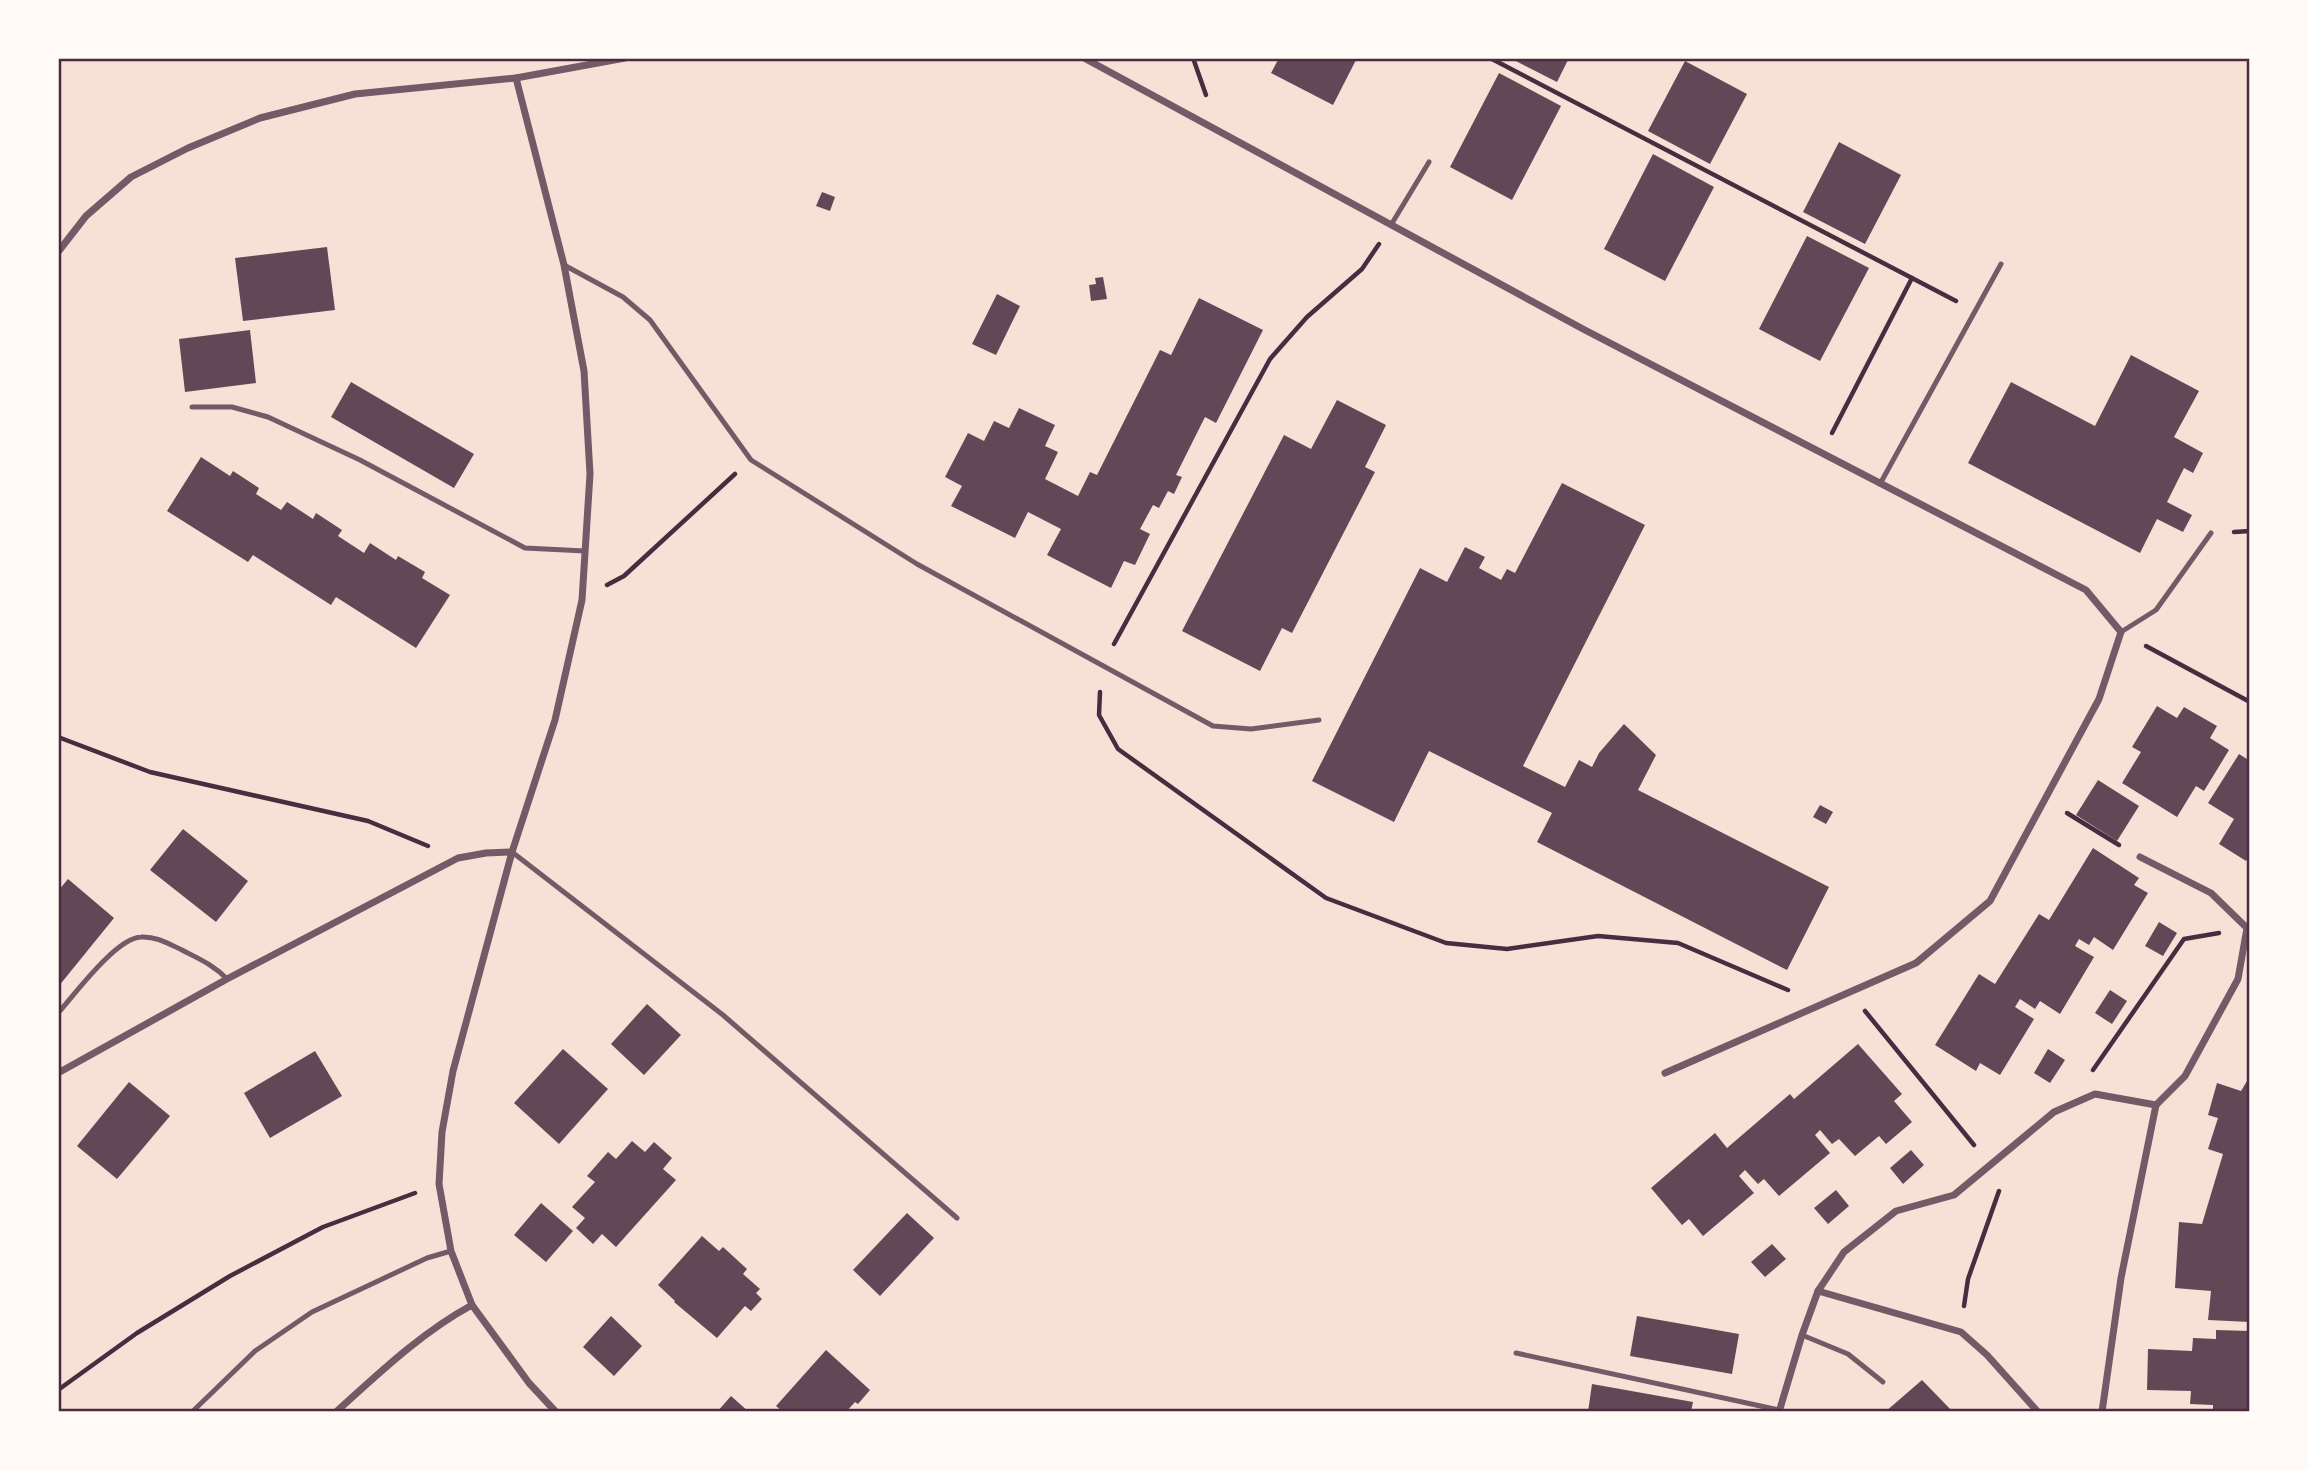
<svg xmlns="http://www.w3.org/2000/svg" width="2308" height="1470" font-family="'Roboto Condensed',sans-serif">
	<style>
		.building { fill: #644757 }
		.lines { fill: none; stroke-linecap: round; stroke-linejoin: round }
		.path { stroke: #4a2c40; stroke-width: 4.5 }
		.service { stroke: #755966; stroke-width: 5 }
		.minor { stroke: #755966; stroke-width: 7 }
		.neatline { fill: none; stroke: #4a2c40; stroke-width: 2.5 }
	</style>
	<rect width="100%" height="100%" fill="#f7e1d7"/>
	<!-- building -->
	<g class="building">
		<path d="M 1279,58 L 1357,58 L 1333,105 L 1271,73 Z"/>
		<path d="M 1510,58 L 1569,58 L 1557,82 Z"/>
		<path d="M 1685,61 L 1747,94 L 1710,164 L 1648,131 Z"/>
		<path d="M 1499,73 L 1561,106 L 1512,200 L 1450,167 Z"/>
		<path d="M 1839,142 L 1901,175 L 1865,244 L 1803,212 Z"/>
		<path d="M 1653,154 L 1714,187 L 1665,281 L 1604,249 Z"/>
		<path d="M 822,192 L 835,197 L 830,211 L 816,206 Z"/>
		<path d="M 1807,236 L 1869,268 L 1820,361 L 1759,329 Z"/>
		<path d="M 327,247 L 335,310 L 243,321 L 235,258 Z"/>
		<path d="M 1103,277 L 1107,299 L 1091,301 L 1089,285 L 1096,284 L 1095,278 Z"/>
		<path d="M 997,294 L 1020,306 L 996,355 L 972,344 Z"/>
		<path d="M 1199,298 L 1263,330 L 1216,423 L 1205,417 L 1176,475 L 1182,477 L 1174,494 L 1168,491 L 1159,508 L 1153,505 L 1140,529 L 1150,534 L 1135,565 L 1124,561 L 1111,588 L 1047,555 L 1061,529 L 1028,512 L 1015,538 L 951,506 L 962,486 L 945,477 L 968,433 L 984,441 L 994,421 L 1009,428 L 1019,408 L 1055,425 L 1045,446 L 1058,452 L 1045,479 L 1078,496 L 1090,472 L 1097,475 L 1160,350 L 1171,355 Z"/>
		<path d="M 250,330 L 256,383 L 185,392 L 179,339 Z"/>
		<path d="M 2131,355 L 2199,391 L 2174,437 L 2203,453 L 2193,473 L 2184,468 L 2167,502 L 2192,515 L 2183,532 L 2157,519 L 2140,553 L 1968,463 L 2011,382 L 2095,426 Z"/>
		<path d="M 351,382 L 474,454 L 454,488 L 331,417 Z"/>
		<path d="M 1337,400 L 1386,425 L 1365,467 L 1375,472 L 1292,633 L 1282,628 L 1260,671 L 1182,631 L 1284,435 L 1311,449 Z"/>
		<path d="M 201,457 L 230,476 L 233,471 L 259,488 L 256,494 L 281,510 L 287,502 L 313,519 L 316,513 L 342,530 L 338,536 L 364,553 L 370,543 L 396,560 L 398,556 L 425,572 L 422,578 L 450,595 L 416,648 L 336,597 L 331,605 L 253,555 L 248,562 L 167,511 Z"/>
		<path d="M 1562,483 L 1645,525 L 1523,766 L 1565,787 L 1579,760 L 1592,767 L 1599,753 L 1624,724 L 1656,755 L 1638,790 L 1829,887 L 1787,970 L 1537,842 L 1552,813 L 1429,751 L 1394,822 L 1312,781 L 1420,568 L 1447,582 L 1465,547 L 1485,557 L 1479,568 L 1501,580 L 1507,569 L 1515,573 Z"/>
		<path d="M 2157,706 L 2177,718 L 2184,707 L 2217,726 L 2210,738 L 2229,750 L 2204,791 L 2196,786 L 2177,817 L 2122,783 L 2141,752 L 2132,747 Z"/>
		<path d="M 2239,754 L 2250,761 L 2250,855 L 2246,861 L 2219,844 L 2234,819 L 2208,803 Z"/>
		<path d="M 2098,780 L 2139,806 L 2117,841 L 2076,815 Z"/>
		<path d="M 1820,805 L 1833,812 L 1826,824 L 1813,817 Z"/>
		<path d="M 183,829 L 248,881 L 216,922 L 150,870 Z"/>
		<path d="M 2093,848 L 2139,878 L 2134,885 L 2148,893 L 2113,950 L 2094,937 L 2089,945 L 2079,939 L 2075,946 L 2094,957 L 2060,1014 L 2040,1001 L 2035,1009 L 2020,999 L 2015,1007 L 2034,1019 L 2000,1075 L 1980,1063 L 1976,1071 L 1935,1045 L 1979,974 L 1995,984 L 2039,914 L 2049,920 Z"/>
		<path d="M 68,879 L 114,918 L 58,987 L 58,891 Z"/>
		<path d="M 2159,922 L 2177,933 L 2163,956 L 2145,946 Z"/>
		<path d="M 2110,990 L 2127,1001 L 2112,1024 L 2095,1013 Z"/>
		<path d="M 647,1004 L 681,1035 L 644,1075 L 611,1044 Z"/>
		<path d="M 1858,1044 L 1902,1094 L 1894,1101 L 1912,1122 L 1886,1144 L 1879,1136 L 1855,1156 L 1839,1139 L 1832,1144 L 1820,1130 L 1815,1135 L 1830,1153 L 1779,1196 L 1764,1179 L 1758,1184 L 1745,1170 L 1739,1176 L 1754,1193 L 1703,1236 L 1689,1219 L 1682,1225 L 1651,1188 L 1715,1133 L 1727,1148 L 1790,1094 L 1794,1099 Z"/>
		<path d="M 563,1049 L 608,1089 L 559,1144 L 514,1103 Z"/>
		<path d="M 2048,1049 L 2065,1060 L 2050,1083 L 2034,1073 Z"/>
		<path d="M 315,1051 L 342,1096 L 270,1138 L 244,1093 Z"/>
		<path d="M 2250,1076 L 2250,1322 L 2208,1320 L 2211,1291 L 2175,1288 L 2179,1222 L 2202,1224 L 2223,1154 L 2208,1149 L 2218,1118 L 2208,1115 L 2217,1083 L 2241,1091 Z"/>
		<path d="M 129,1082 L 170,1116 L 117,1179 L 77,1146 Z"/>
		<path d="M 632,1141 L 645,1152 L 654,1142 L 672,1158 L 663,1169 L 676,1180 L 616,1247 L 602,1234 L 593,1244 L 576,1228 L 585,1218 L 572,1207 L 595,1182 L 587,1176 L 608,1152 L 616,1159 Z"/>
		<path d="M 1911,1150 L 1924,1165 L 1903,1184 L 1890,1168 Z"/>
		<path d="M 1836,1190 L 1849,1206 L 1828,1224 L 1814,1208 Z"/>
		<path d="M 541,1203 L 573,1231 L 546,1262 L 514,1235 Z"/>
		<path d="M 907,1213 L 934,1238 L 880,1296 L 853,1270 Z"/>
		<path d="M 702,1236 L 719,1251 L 723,1247 L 747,1269 L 743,1274 L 760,1289 L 756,1293 L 762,1299 L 751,1311 L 745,1306 L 717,1338 L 674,1302 L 675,1301 L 658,1285 Z"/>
		<path d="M 1772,1244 L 1786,1259 L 1765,1277 L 1751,1262 Z"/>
		<path d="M 611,1316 L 642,1346 L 614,1376 L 583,1347 Z"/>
		<path d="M 1637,1316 L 1739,1334 L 1732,1374 L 1630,1356 Z"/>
		<path d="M 2216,1330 L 2250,1331 L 2250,1412 L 2213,1412 L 2213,1405 L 2190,1404 L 2191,1391 L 2147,1390 L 2148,1349 L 2192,1351 L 2193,1338 L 2216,1339 Z"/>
		<path d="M 826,1350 L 870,1390 L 858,1404 L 855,1402 L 846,1412 L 783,1412 L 776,1406 Z"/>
		<path d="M 1922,1380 L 1953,1412 L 1885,1412 Z"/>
		<path d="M 1592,1384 L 1693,1402 L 1691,1412 L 1588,1412 Z"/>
		<path d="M 731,1396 L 749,1412 L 717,1412 Z"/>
	</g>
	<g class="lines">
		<!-- path -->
		<g class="path">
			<path d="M 1193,58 L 1206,95"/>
			<path d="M 1490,58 L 1956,301"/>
			<path d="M 1832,433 L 1912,278"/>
			<path d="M 2234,532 L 2250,531"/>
			<path d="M 607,585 L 624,576 L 735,474"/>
			<path d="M 1114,644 L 1270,359 L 1307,317 L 1362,269 L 1379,244"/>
			<path d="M 2146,646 L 2250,702"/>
			<path d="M 1100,692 L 1099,715 L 1118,749 L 1326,898 L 1446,943 L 1507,949 L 1598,936 L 1678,943 L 1788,990"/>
			<path d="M 58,737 L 150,772 L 368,821 L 428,846"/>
			<path d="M 2067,813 L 2119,845"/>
			<path d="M 1865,1011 L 1974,1145"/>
			<path d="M 2093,1070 L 2184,939 L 2219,933"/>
			<path d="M 1964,1306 L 1968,1279 L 1999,1191"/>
			<path d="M 58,1390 L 137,1333 L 230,1276 L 323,1227 L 415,1193"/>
		</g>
		<!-- service -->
		<g class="service">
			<path d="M 1391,225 L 1429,162"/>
			<path d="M 564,265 L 623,297 L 650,320 L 751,460 L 917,564 L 1213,726 L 1251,729 L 1319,720"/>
			<path d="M 192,407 L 232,407 L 268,417 L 360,460 L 525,548 L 585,551"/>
			<path d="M 1880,484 L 2001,264"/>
			<path d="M 2121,632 L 2156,610 L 2211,533"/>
			<path d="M 512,852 L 723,1015 L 957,1218"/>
			<path d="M 58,1013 C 75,994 116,938 141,937 C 156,936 169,944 182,950 C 199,959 214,965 227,979"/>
			<path d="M 1802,1335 L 1848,1354 L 1883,1382"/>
			<path d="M 1516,1353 L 1779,1410"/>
			<path d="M 192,1412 L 255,1351 L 312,1312 L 427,1258 L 451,1251"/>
		</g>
		<!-- minor -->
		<g class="minor">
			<path d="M 1084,58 L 1583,329 L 2086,590 L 2121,632 L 2099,699 L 1990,901 L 1916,963 L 1665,1073"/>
			<path d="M 516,78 L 564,265 L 584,371 L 590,474 L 582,600 L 555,720 L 512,852 L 453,1071 L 442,1132 L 439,1184 L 451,1251 L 472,1305 L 529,1383 L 556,1412"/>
			<path d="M 58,252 L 86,216 L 131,177 L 188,148 L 260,118 L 355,94 L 516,78 L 625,58"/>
			<path d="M 58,1073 L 227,979 L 458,858 L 486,853 L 512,852"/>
			<path d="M 1818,1291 L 1961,1332 L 1987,1355 L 2038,1412"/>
			<path d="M 336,1412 C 378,1374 422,1332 472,1305"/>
			<path d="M 1779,1412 L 1802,1335 L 1818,1291 L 1844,1252 L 1896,1211 L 1954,1195 L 2054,1112 L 2095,1094 L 2156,1105 L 2185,1076 L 2238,979 L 2247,928 L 2211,893 L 2140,857"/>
			<path d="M 2102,1412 L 2121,1278 L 2156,1105"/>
		</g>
	</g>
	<!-- border -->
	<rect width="2308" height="1470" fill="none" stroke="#fffaf5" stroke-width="119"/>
	<rect x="60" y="60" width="2188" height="1350" class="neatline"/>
</svg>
